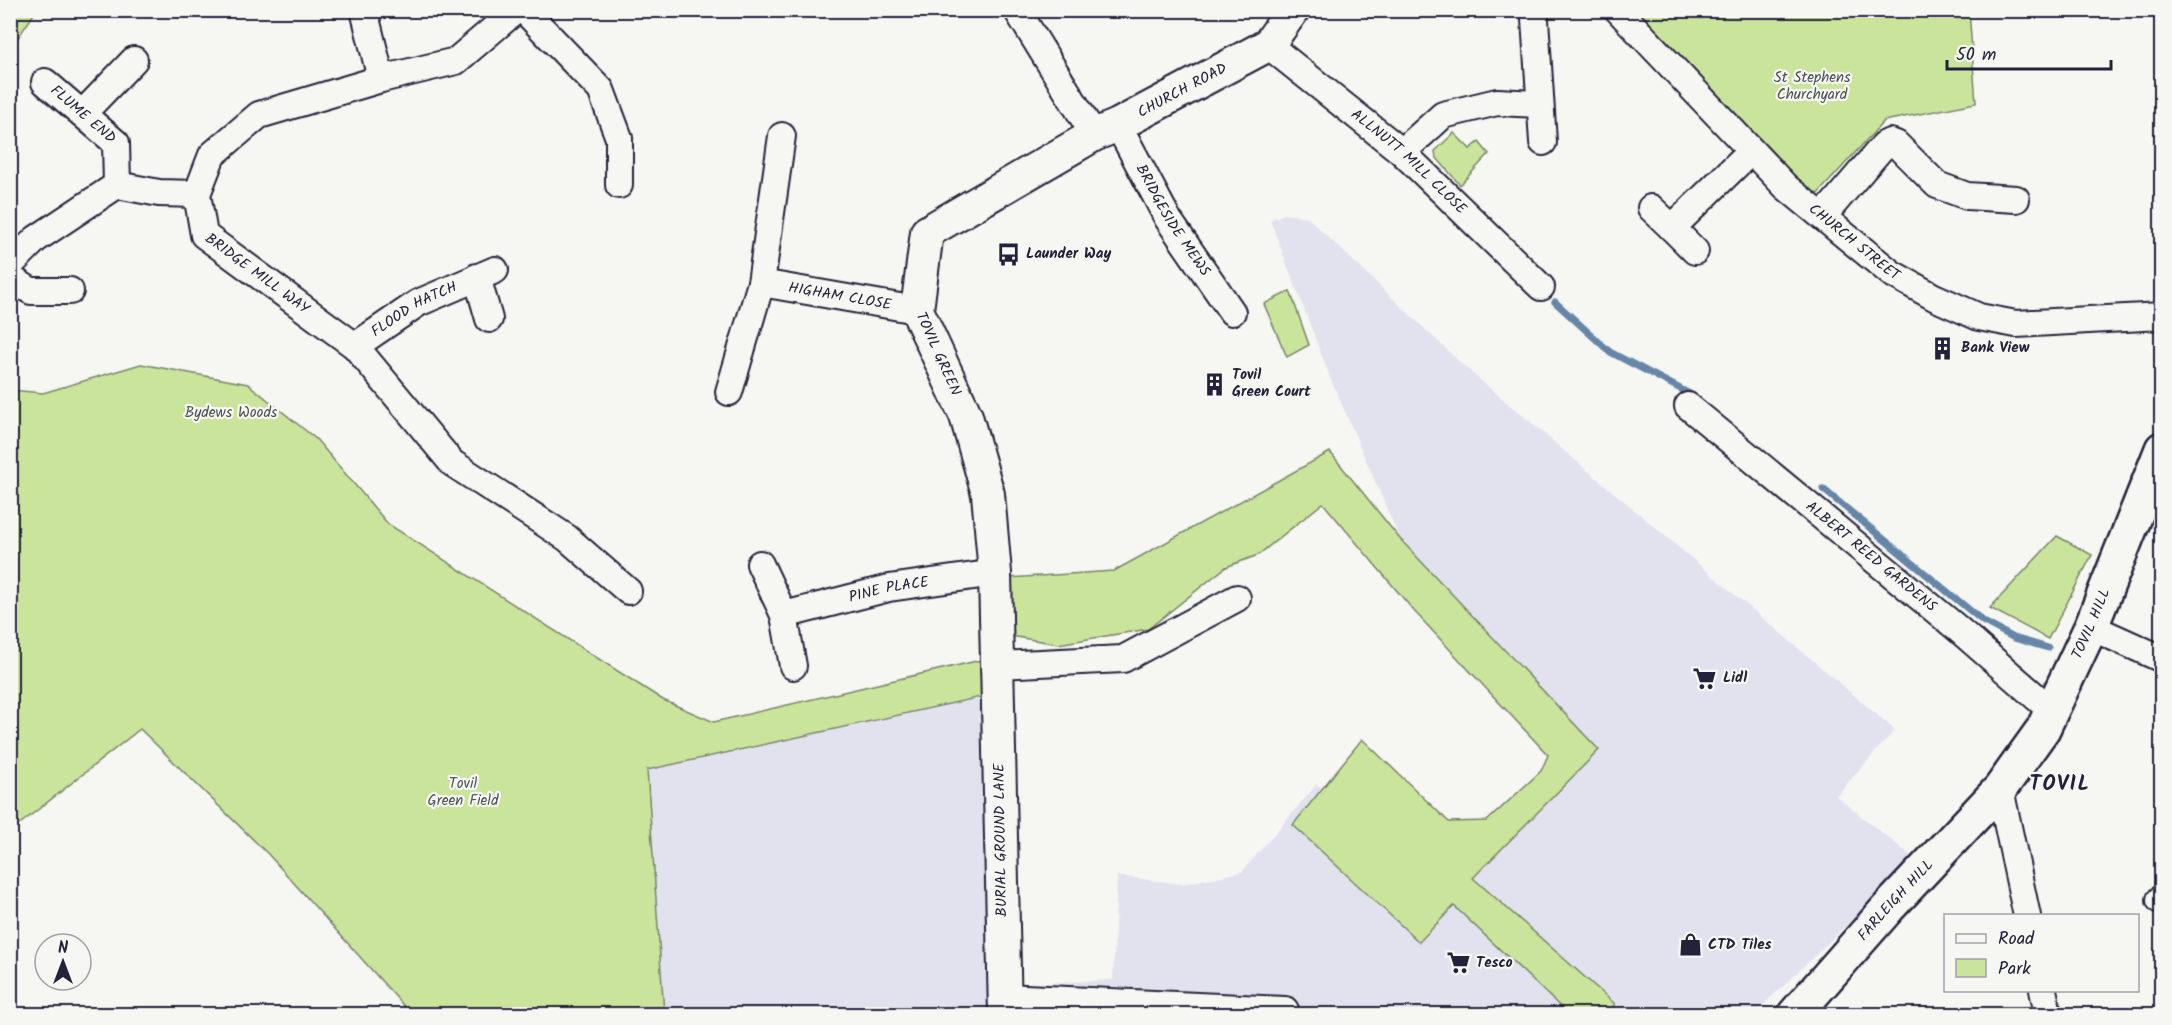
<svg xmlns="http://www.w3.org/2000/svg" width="2172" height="1025" font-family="Kalam,sans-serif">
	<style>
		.built { fill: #e1e2ee }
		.green { fill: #cae59b; stroke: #76846b; stroke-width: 1.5 }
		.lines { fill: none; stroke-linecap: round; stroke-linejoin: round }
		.stream { stroke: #6686a8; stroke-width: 7 }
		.minor-casing { stroke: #22223b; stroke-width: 30 }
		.tertiary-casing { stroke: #22223b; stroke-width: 36 }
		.secondary-casing { stroke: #22223b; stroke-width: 38 }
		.minor { stroke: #f6f6f2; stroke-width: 26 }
		.tertiary { stroke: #f6f6f2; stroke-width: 32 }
		.secondary { stroke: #f6f6f2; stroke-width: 33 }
		.labels { text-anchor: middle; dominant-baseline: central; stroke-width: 4.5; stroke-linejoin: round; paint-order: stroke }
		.park-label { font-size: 15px; fill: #4c5353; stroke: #f6f6f2 }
		.street-label { font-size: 15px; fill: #22223b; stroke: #f6f6f2 }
		.poi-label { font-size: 15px; font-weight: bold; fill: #22223b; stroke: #f6f6f2; text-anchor: start }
		.district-label { font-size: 21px; font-weight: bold; letter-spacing: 1.5px; fill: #22223b; stroke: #f6f6f2 }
	</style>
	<rect width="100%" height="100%" fill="#f6f6f2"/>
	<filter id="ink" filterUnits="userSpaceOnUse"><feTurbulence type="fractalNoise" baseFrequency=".0167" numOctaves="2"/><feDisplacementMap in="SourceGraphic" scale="12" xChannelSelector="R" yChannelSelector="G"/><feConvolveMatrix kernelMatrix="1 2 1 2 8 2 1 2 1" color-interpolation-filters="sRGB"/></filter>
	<g filter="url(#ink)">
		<!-- built -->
		<g class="built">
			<path d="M 1284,214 L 1307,217 L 1465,367 L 1895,730 L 1836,796 L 1915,859 L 1754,1014 L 1018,1014 L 1018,984 L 1113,980 L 1117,876 L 1182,884 L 1242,872 L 1317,784 L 1438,891 L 1599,750 L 1400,539 L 1330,377 L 1270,220 Z"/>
			<path d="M 981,697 L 991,1014 L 664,1014 L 647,770 Z"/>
		</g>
		<!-- green -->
		<g class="green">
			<path d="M 11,10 L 36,11 L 11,48 L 10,11 Z"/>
			<path d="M 1634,11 L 1969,11 L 1976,103 L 1884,121 L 1814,198 Z"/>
			<path d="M 1454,133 L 1470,149 L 1479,142 L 1489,154 L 1460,185 L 1436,157 L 1435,151 Z"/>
			<path d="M 1290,291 L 1309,345 L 1287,357 L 1264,304 Z"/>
			<path d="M 141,364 L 248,384 L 316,439 L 388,524 L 663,700 L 714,722 L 981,660 L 981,697 L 647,770 L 664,1014 L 411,1014 L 268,854 L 140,729 L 11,831 L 11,390 L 43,393 Z"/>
			<path d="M 1330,452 L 1400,539 L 1599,750 L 1473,878 L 1615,1004 L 1607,1014 L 1568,1014 L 1454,906 L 1419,942 L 1293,825 L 1362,739 L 1449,822 L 1487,821 L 1541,771 L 1548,755 L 1414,611 L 1323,503 L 1258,555 L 1226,567 L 1148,629 L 1058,644 L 1011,636 L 1009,578 L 1114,571 Z"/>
			<path d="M 2057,536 L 2092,555 L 2048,639 L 1990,608 Z"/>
		</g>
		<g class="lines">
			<!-- stream -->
			<g class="stream">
				<path d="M 1555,302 L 1610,352 L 1690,394"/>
				<path d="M 1823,489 L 1984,622 L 2014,638 L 2048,648"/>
			</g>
			<defs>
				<g id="minor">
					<path d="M 364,10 L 381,79"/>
					<path id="s1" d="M 516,10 L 456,61 L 381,79 L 259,115 L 212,155 L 197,194 L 204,235 L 355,346 L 452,463 L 567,538 L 628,591"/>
					<path d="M 524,10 L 601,90 L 619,138 L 619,185"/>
					<path d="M 1017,10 L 1094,135"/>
					<path id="s2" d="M 1618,10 L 1786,187 L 1891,273 L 1934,297 L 1979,317 L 2016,324 L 2162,316"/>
					<path d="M 1535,19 L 1543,142"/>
					<path id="s3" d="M 1268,45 L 1402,152 L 1541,287"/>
					<path id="s4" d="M 45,82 L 116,143 L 117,185"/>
					<path d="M 83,113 L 134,60"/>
					<path id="s5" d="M 1118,125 L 1168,219 L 1232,312"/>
					<path d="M 1402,152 L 1443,115 L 1497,102 L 1540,104"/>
					<path d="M 1651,208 L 1672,228"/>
					<path d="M 1823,216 L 1884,145 L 1890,142 L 1896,144 L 1937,185 L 1967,196 L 2016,199"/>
					<path d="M 1695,251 L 1672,228 L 1751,151"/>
					<path d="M 10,265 L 36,239 L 117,185 L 159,193 L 197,194"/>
					<path d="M 477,277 L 489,319"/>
					<path d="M 10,278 L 31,291 L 70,291"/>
					<path id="s6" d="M 761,283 L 917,310"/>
					<path id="s7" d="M 355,346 L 418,303 L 495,270"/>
					<path d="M 729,392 L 761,283 L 782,136"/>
					<path id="s8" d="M 1688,406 L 1957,628 L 2052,711"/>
					<path d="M 760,564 L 784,615 L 793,666"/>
					<path id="s9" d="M 784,615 L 889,588 L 995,573"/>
					<path d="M 2091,627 L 2162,659"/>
					<path d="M 998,665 L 1123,659 L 1237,598"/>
					<path d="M 2000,789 L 2027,916"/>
					<path d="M 2160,900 L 2162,898"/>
					<path d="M 2043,990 L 2048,1014"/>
					<path d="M 1004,997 L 1285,1010"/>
				</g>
				<g id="tertiary">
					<path id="s10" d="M 1005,1014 L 995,573 L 988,494 L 966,416 L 917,310 L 927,232 L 1094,135 L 1118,125 L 1268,45 L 1293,10"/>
				</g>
				<g id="secondary">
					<path id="s11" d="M 1795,1014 L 1888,908 L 2000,789 L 2043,729 L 2091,627 L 2162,449"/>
				</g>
			</defs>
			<!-- minor casing -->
			<use href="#minor" class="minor-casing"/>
			<!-- tertiary casing -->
			<use href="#tertiary" class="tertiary-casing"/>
			<!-- secondary casing -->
			<use href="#secondary" class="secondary-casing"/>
			<!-- minor -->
			<use href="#minor" class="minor"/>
			<!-- tertiary -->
			<use href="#tertiary" class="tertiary"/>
			<!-- secondary -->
			<use href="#secondary" class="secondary"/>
		</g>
	</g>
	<!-- icons -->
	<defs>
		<symbol id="bus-bare" viewBox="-9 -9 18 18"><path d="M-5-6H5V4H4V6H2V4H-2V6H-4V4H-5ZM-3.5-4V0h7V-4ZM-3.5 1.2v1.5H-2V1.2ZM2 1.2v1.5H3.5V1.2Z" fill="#22223b" stroke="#f6f6f2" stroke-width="2.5" paint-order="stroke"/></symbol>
		<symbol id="building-bare" viewBox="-9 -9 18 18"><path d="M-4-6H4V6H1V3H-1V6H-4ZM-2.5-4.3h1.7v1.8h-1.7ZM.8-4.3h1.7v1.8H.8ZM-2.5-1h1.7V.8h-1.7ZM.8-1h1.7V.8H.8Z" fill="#22223b" stroke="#f6f6f2" stroke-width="2.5" paint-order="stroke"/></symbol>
		<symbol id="supermarket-bare" viewBox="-9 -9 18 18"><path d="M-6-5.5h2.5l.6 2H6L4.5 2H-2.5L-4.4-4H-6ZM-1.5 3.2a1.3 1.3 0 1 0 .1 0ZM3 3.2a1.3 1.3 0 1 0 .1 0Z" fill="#22223b" stroke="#f6f6f2" stroke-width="2.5" paint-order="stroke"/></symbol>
		<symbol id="shop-bare" viewBox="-9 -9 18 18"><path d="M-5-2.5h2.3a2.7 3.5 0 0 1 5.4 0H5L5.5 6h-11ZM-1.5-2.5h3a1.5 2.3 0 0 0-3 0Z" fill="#22223b" stroke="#f6f6f2" stroke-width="2.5" paint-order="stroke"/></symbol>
	</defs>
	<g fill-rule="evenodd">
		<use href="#bus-bare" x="992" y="238" width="33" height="33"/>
		<use href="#building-bare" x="1926" y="332" width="33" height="33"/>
		<use href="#building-bare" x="1198" y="368" width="33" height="33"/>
		<use href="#supermarket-bare" x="1688" y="662" width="33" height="33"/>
		<use href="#shop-bare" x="1674" y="928" width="33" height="33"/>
		<use href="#supermarket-bare" x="1442" y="946" width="33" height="33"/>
	</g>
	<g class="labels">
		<!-- park labels -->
		<g class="park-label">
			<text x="1812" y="78">St Stephens<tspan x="1812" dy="17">Churchyard</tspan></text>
			<text x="231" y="413">Bydews Woods</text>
			<text x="463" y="784">Tovil<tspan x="463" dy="17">Green Field</tspan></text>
		</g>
		<!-- street labels -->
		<g class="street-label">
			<text stroke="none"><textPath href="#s10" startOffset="1089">CHURCH ROAD</textPath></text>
			<text stroke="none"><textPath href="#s4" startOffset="50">FLUME END</textPath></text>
			<text stroke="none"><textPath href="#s3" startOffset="183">ALLNUTT MILL CLOSE</textPath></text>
			<text stroke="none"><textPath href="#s5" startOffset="110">BRIDGESIDE MEWS</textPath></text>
			<text stroke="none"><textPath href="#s2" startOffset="332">CHURCH STREET</textPath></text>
			<text stroke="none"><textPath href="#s1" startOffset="494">BRIDGE MILL WAY</textPath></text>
			<text stroke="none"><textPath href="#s6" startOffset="80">HIGHAM CLOSE</textPath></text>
			<text stroke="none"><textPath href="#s7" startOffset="70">FLOOD HATCH</textPath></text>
			<text transform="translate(938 354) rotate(66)">TOVIL GREEN</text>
			<text stroke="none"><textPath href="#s8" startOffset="237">ALBERT REED GARDENS</textPath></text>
			<text stroke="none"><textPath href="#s9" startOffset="108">PINE PLACE</textPath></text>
			<text stroke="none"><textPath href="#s11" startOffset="494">TOVIL HILL</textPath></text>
			<text transform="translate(1001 840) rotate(-91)">BURIAL GROUND LANE</text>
			<text stroke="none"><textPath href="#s11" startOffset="152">FARLEIGH HILL</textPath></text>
		</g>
		<!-- poi labels -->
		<g class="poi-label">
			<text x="1026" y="254">Launder Way</text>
			<text x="1961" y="348">Bank View</text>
			<text x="1232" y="375">Tovil<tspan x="1232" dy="17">Green Court</tspan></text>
			<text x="1723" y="678">Lidl</text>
			<text x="1708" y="945">CTD Tiles</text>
			<text x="1476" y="963">Tesco</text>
		</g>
		<!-- district labels -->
		<g class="district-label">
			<text x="2060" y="784">TOVIL</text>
		</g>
	</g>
	<!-- margin -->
	<rect width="2172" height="1025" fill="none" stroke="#f6f6f2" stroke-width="36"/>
	<rect x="18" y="18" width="2136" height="989" fill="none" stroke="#22223b" stroke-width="2" filter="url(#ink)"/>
	<!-- legend -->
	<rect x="1944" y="914" width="195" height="78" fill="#f6f6f2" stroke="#a1a1a9" stroke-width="1.5"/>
	<rect x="1956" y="934" width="30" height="9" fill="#f6f6f2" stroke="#a1a1a9" stroke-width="1.5"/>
	<text x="1998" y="944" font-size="18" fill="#22223b">Road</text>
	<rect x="1956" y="959" width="30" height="18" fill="#cae59b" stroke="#a1a1a9" stroke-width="1.5"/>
	<text x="1998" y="974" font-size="18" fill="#22223b">Park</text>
	<!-- north arrow -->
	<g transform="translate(63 962)"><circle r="28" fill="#f6f6f2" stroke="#a1a1a9" stroke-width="1.5"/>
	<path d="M0-4.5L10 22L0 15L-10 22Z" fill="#22223b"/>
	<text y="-9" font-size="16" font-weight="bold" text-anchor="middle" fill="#22223b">N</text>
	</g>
	<!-- scale -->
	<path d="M1947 60v9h164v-9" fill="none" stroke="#22223b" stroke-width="3"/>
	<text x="1956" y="60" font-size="18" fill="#22223b" stroke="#f6f6f2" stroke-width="4.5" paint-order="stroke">50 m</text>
</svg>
